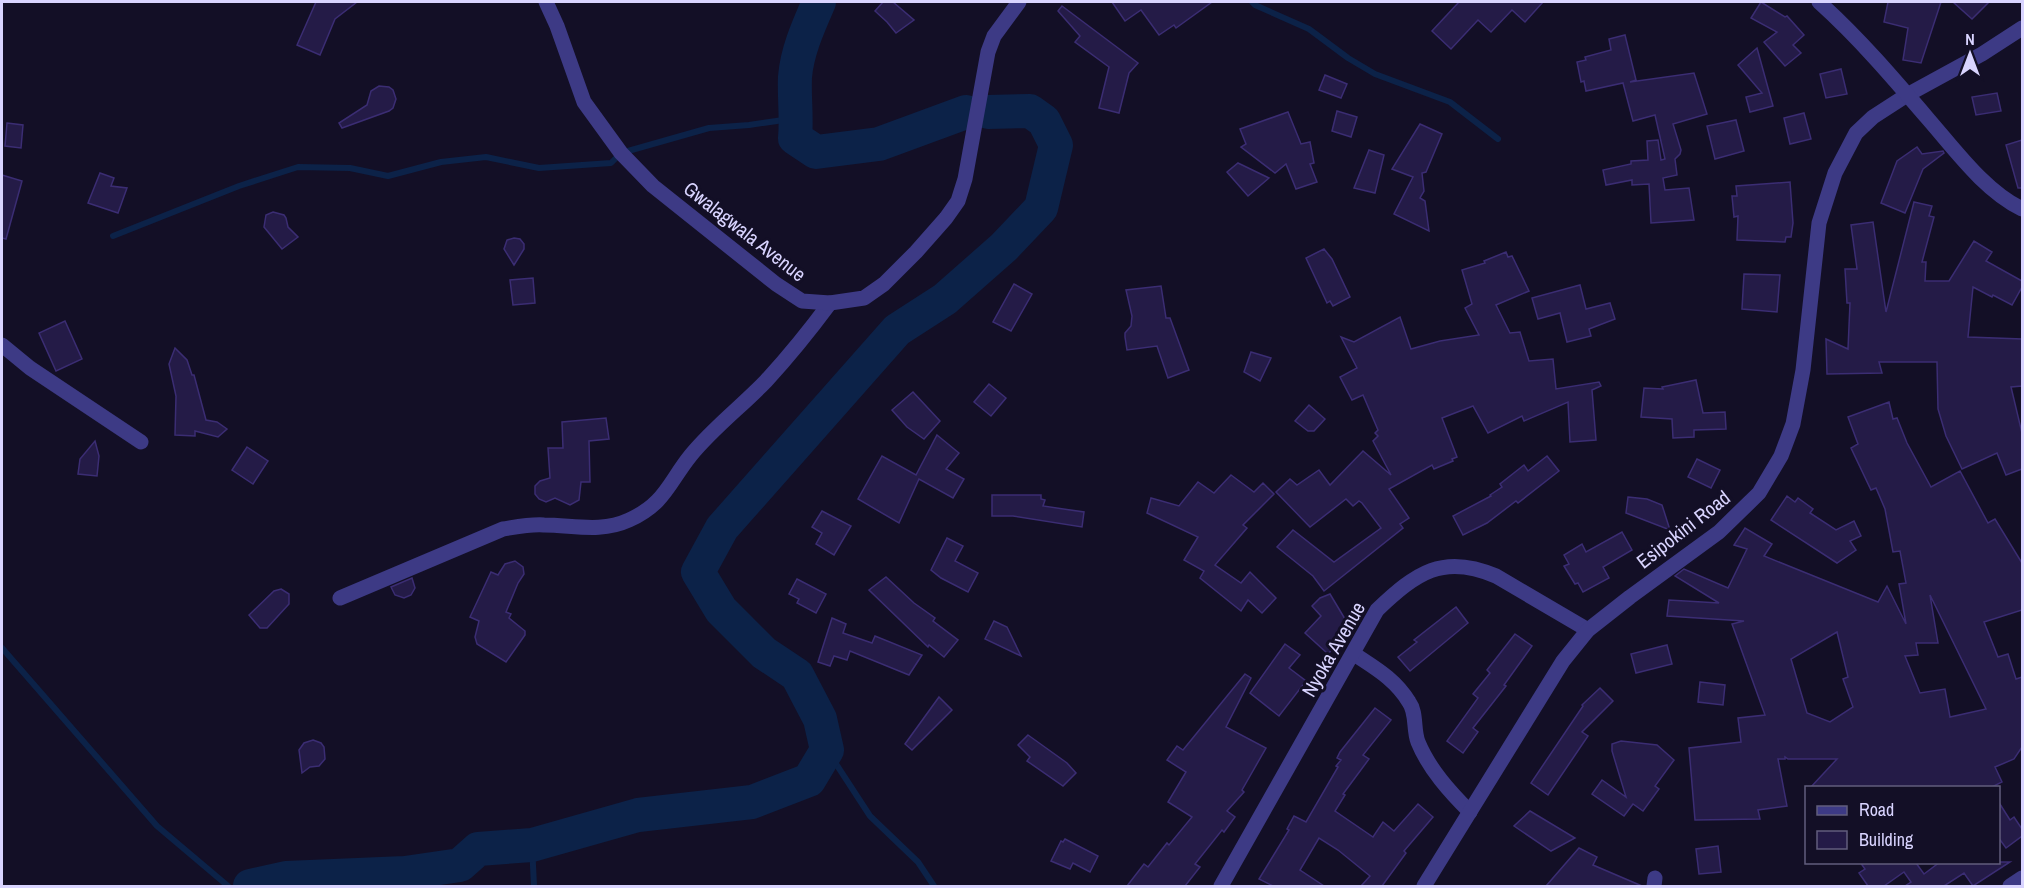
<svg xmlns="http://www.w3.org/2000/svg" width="2024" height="888" font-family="'Archivo Narrow',sans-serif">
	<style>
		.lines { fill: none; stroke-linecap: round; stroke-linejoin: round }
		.stream { stroke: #0c2248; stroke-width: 6 }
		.river { stroke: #0c2248; stroke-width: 34 }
		.building { fill: #241b47; stroke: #3b2d73; stroke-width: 1.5; fill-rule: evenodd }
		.minor { stroke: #3d3a85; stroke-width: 15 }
		.tertiary { stroke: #3d3a85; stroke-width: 15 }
		.labels { text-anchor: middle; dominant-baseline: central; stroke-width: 6; stroke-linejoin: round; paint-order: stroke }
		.street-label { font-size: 20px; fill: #d9d4ff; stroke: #130f26 }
	</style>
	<rect width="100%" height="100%" fill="#130f26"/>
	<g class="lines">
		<!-- stream -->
		<g class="stream">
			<path d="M 1252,2 L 1255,5 L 1309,29 L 1348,58 L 1375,74 L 1450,102 L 1498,139"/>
			<path d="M 113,236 L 239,186 L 298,167 L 350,168 L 388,176 L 441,162 L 486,157 L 539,168 L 611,163 L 621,153 L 709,128 L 749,125 L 797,118"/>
			<path d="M 2,648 L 157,826 L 228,886"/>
			<path d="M 827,750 L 870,816 L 918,862 L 934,886"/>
			<path d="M 532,845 L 534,886"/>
		</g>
		<!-- river -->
		<g class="river">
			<path d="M 819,2 C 809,25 797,51 795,77 C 794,98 797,117 795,138 L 816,152 L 879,144 L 966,112"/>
			<path d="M 250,886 L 286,878 L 405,873 L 460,865 L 478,849 L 532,845 L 638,815 L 752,802 L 809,780 L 827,750 L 820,719 L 797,675 L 764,653 L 721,610 L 698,572 L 722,528 L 897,330 L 945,299 L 1004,247 L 1041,208 L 1056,145 L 1044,121 L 1030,111 L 988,112"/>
		</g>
	</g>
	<!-- building -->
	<g class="building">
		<path d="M 316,2 L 357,2 L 335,19 L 320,55 L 297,45 Z"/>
		<path d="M 883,2 L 893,2 L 914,20 L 896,33 L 887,22 L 875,11 Z"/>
		<path d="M 1112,2 L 1212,2 L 1176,28 L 1174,25 L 1159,35 L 1141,10 L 1125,21 Z"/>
		<path d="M 1459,2 L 1543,2 L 1525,22 L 1512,10 L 1491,32 L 1478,20 L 1451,49 L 1432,31 Z"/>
		<path d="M 1761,2 L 1785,17 L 1787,16 L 1804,35 L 1793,45 L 1801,53 L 1785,66 L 1764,42 L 1777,32 L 1751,18 Z"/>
		<path d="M 1888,2 L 1941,2 L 1921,63 L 1903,60 L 1908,28 L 1884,22 Z"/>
		<path d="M 1953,2 L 1989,2 L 1972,19 Z"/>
		<path d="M 1062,6 L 1138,63 L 1129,73 L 1119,113 L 1099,108 L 1109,67 L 1075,42 L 1080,36 L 1058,11 Z"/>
		<path d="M 1625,35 L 1636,80 L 1630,82 L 1694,73 L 1707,114 L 1673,124 L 1681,150 L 1680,154 L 1675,159 L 1677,175 L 1663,178 L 1665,190 L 1689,188 L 1694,220 L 1651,223 L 1649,184 L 1632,185 L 1632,180 L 1606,185 L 1603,170 L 1631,164 L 1631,161 L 1648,160 L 1647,141 L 1658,140 L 1661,160 L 1665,159 L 1655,115 L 1633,121 L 1623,83 L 1586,91 L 1584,81 L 1581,82 L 1577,62 L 1586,60 L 1585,57 L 1611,50 L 1609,39 Z"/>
		<path d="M 1757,48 L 1773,106 L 1750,112 L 1746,97 L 1762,93 L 1738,65 Z"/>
		<path d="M 1841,69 L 1847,94 L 1826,98 L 1820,74 Z"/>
		<path d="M 1325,75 L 1347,84 L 1341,98 L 1319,90 Z"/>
		<path d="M 379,86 L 389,87 L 393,90 L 396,99 L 393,108 L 389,111 L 342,128 L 339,123 L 367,105 L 371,91 Z"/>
		<path d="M 1997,93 L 2001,111 L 1976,115 L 1972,97 Z"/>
		<path d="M 1337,111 L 1357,117 L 1351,137 L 1332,131 Z"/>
		<path d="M 1288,112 L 1301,144 L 1310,142 L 1314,163 L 1310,164 L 1317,182 L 1296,189 L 1286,164 L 1275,173 L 1241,147 L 1246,144 L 1240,129 Z"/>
		<path d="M 1804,113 L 1811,139 L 1790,144 L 1784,118 Z"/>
		<path d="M 1736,120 L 1744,151 L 1715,159 L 1707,126 Z"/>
		<path d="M 7,123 L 23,125 L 21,148 L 5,146 Z"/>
		<path d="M 1420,124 L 1442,134 L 1426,172 L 1422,173 L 1424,191 L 1420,198 L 1425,201 L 1429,231 L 1394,214 L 1413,177 L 1392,169 Z"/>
		<path d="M 2022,140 L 2022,188 L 2018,188 L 2006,145 Z"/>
		<path d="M 1917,147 L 1922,154 L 1943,151 L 1944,153 L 1923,169 L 1905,213 L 1881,203 L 1897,161 Z"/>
		<path d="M 1369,150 L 1384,155 L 1375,193 L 1354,188 Z"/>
		<path d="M 1238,163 L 1269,178 L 1248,196 L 1227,172 Z"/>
		<path d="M 100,173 L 114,178 L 111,186 L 127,188 L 118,213 L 88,203 Z"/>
		<path d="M 2,175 L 22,181 L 6,239 L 2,238 Z"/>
		<path d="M 1790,182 L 1793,223 L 1791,237 L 1786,237 L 1785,242 L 1737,240 L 1738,216 L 1734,217 L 1732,196 L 1737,196 L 1736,186 Z"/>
		<path d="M 1914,202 L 1932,206 L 1929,216 L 1934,217 L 1922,262 L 1926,262 L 1925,281 L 1949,281 L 1974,241 L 1992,252 L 1986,261 L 2022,281 L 2022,287 L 2012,305 L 1993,295 L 1992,297 L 1973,287 L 1968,337 L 2022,339 L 2022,386 L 2011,387 L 2022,433 L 2022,469 L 2006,475 L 1997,453 L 1962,469 L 1946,436 L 1938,409 L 1937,362 L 1879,362 L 1882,373 L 1827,374 L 1826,339 L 1848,349 L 1850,303 L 1847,303 L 1845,269 L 1857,269 L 1851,225 L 1873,222 L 1886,312 Z"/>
		<path d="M 273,212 L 284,215 L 286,218 L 288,227 L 298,237 L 282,249 L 264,227 L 266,215 Z"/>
		<path d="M 514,238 L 520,239 L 524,244 L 524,249 L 514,265 L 504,249 L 507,240 Z"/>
		<path d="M 1324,249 L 1332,259 L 1350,297 L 1333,306 L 1330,301 L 1327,303 L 1306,258 Z"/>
		<path d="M 1506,252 L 1508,257 L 1512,256 L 1529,291 L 1496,305 L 1510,333 L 1520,332 L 1529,361 L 1553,359 L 1556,389 L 1599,382 L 1601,386 L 1592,390 L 1596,440 L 1570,442 L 1568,402 L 1524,421 L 1522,416 L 1488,433 L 1473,406 L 1442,418 L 1457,457 L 1452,459 L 1453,461 L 1434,469 L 1432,465 L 1389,489 L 1409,518 L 1400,524 L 1403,528 L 1324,591 L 1313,576 L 1277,547 L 1293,530 L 1334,562 L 1381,528 L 1362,503 L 1359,501 L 1353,506 L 1346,499 L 1310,527 L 1276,492 L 1290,479 L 1297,485 L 1319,470 L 1330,485 L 1363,451 L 1391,475 L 1373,441 L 1378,436 L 1375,433 L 1378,430 L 1363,395 L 1352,400 L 1340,377 L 1357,368 L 1341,337 L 1354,342 L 1400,317 L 1411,349 L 1440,341 L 1479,335 L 1465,308 L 1472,304 L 1462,270 L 1485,263 L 1484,261 Z"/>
		<path d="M 1744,274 L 1780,275 L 1777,312 L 1742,309 Z"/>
		<path d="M 533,278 L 535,303 L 513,305 L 510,280 Z"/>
		<path d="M 1014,284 L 1032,294 L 1011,331 L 993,322 Z"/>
		<path d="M 1580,285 L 1586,309 L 1610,303 L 1615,319 L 1589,329 L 1591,336 L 1567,342 L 1560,313 L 1538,319 L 1532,298 Z"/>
		<path d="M 1161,286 L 1166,318 L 1170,318 L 1189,370 L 1168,378 L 1157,346 L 1127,350 L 1125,337 L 1125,333 L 1131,326 L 1132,316 L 1126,290 Z"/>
		<path d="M 65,321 L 82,359 L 56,371 L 39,333 Z"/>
		<path d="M 175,348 L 187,360 L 192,375 L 194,375 L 206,420 L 217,422 L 227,429 L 218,437 L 195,431 L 195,436 L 175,435 L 176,396 L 169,364 Z"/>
		<path d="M 1251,352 L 1271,358 L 1260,381 L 1244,372 Z"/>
		<path d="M 1696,380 L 1703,413 L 1725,412 L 1726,429 L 1694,430 L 1694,437 L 1673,438 L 1672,419 L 1641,417 L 1644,388 L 1663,389 L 1662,387 Z"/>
		<path d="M 989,384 L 1006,398 L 991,416 L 974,402 Z"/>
		<path d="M 913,392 L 940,421 L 924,439 L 907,427 L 892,410 Z"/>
		<path d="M 1889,402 L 1893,419 L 1897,418 L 1907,443 L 1931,487 L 1960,471 L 1988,523 L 1995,519 L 2022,563 L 2022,610 L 1984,622 L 1998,657 L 2008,654 L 2016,679 L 2022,677 L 2022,747 L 2014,759 L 1995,767 L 2002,782 L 1990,788 L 1810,788 L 1837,759 L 1788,759 L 1785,757 L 1785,759 L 1778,759 L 1787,806 L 1758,810 L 1760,819 L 1695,820 L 1689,748 L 1741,742 L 1738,718 L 1765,715 L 1732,624 L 1744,621 L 1667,616 L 1669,600 L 1719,603 L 1675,576 L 1684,569 L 1728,588 L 1747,549 L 1734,545 L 1745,528 L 1772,544 L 1764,556 L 1878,602 L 1887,586 L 1906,624 L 1899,584 L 1906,583 L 1900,551 L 1893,552 L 1885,509 L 1876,488 L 1871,490 L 1851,448 L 1858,444 L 1848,417 ZM 1930,595 L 1986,709 L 1950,717 L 1945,689 L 1920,693 L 1905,656 L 1918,655 L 1916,643 L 1938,643 ZM 1837,632 L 1848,677 L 1843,679 L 1853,707 L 1830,722 L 1807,713 L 1791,659 Z"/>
		<path d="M 1309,405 L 1325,419 L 1314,431 L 1308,431 L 1295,421 Z"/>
		<path d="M 606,418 L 609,439 L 589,441 L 590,482 L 581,482 L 579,500 L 570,505 L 555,498 L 546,502 L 539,499 L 535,494 L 535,486 L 540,481 L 550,478 L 548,448 L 563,448 L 562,422 Z"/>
		<path d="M 937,435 L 959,453 L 946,469 L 964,479 L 953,498 L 919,479 L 899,523 L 858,499 L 882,456 L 916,475 Z"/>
		<path d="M 95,441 L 99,456 L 97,476 L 78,474 L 80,459 Z"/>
		<path d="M 247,447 L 268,461 L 253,484 L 232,470 Z"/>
		<path d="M 1547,456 L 1559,471 L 1518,503 L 1516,501 L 1487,523 L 1463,535 L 1453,516 L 1491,496 L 1490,495 L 1502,487 L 1500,484 L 1524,465 L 1528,471 Z"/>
		<path d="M 1697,459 L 1720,470 L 1711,488 L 1688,477 Z"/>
		<path d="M 1231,475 L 1254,492 L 1263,483 L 1274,494 L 1243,525 L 1247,528 L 1215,565 L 1241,583 L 1250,572 L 1276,598 L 1262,613 L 1248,600 L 1241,611 L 1200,578 L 1204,571 L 1184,560 L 1198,537 L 1147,513 L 1151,498 L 1179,506 L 1198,482 L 1214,493 Z"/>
		<path d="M 992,495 L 1041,495 L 1041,499 L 1045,500 L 1043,506 L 1084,512 L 1082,527 L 1013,516 L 992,516 Z"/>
		<path d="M 1787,496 L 1795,502 L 1798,498 L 1813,509 L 1810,513 L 1836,530 L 1854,521 L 1861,536 L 1850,541 L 1856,550 L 1837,563 L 1771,520 Z"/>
		<path d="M 1628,497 L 1647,499 L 1662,505 L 1670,530 L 1626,513 Z"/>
		<path d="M 822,511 L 851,526 L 834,555 L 816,544 L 822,533 L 812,527 Z"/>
		<path d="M 1622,532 L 1632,550 L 1603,567 L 1609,578 L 1583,592 L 1578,583 L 1575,584 L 1564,566 L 1569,564 L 1564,555 L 1582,544 L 1586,552 Z"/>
		<path d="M 947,538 L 963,546 L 955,561 L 978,573 L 968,592 L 941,578 L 931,570 Z"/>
		<path d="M 515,561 L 523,567 L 524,574 L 518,583 L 506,612 L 511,614 L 509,618 L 525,631 L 525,635 L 506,662 L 477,644 L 475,637 L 479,621 L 470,617 L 491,572 L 498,575 L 505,564 Z"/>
		<path d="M 886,577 L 914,603 L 935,618 L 933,621 L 958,640 L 944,657 L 929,645 L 928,647 L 869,590 Z"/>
		<path d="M 412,578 L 415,588 L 411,595 L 404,598 L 395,595 L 391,587 Z"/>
		<path d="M 797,579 L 826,594 L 816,613 L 797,603 L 799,599 L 789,594 Z"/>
		<path d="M 281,589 L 289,594 L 289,604 L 267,628 L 260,628 L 249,615 L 274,591 Z"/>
		<path d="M 1330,594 L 1351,629 L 1328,654 L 1305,633 L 1321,616 L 1312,606 L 1320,598 Z"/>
		<path d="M 1456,607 L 1468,623 L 1410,671 L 1398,657 L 1417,642 L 1414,640 Z"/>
		<path d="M 832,618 L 846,624 L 843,633 L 872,643 L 875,636 L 922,655 L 909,675 L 850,651 L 847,660 L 834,656 L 830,666 L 818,662 Z"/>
		<path d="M 994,621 L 1007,627 L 1021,656 L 985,639 Z"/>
		<path d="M 1515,634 L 1532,646 L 1504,685 L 1506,686 L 1473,728 L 1478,732 L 1463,753 L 1447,741 L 1478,698 L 1473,694 L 1490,673 L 1487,670 Z"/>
		<path d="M 1285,644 L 1300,655 L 1289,668 L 1306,681 L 1279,716 L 1250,693 Z"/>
		<path d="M 1667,645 L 1672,664 L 1636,673 L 1631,654 Z"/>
		<path d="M 1245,674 L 1251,678 L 1226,727 L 1266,748 L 1242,790 L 1244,792 L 1227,811 L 1235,817 L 1224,832 L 1222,830 L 1195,864 L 1200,867 L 1185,886 L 1127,886 L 1144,864 L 1148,867 L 1167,843 L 1169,845 L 1192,817 L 1168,802 L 1186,772 L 1167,760 L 1177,746 L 1183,750 Z"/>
		<path d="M 1700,682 L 1725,685 L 1723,705 L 1698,702 Z"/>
		<path d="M 1600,688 L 1613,701 L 1582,732 L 1588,736 L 1548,795 L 1531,783 L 1583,706 L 1582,705 Z"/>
		<path d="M 939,697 L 952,710 L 912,750 L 905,744 Z"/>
		<path d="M 1375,708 L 1391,720 L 1363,755 L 1369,759 L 1343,794 L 1345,795 L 1335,811 L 1373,837 L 1383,822 L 1394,831 L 1418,804 L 1433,817 L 1404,851 L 1406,853 L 1382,886 L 1361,886 L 1370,876 L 1338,850 L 1319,838 L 1300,870 L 1324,886 L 1273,886 L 1259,879 L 1289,830 L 1287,829 L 1294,816 L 1306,822 L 1338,767 L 1336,766 L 1341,760 L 1337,758 L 1340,752 Z"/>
		<path d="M 1028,735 L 1067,763 L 1076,773 L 1063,786 L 1027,761 L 1030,757 L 1018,745 Z"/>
		<path d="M 313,740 L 321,743 L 324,747 L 325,759 L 319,766 L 310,767 L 302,773 L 299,750 L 304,743 Z"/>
		<path d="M 1621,741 L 1657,745 L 1674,760 L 1655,786 L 1659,789 L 1643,811 L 1633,804 L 1624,816 L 1592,794 L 1602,780 L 1626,797 L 1612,751 L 1612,744 Z"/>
		<path d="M 1998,801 L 2010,820 L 2014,817 L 2022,829 L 2022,836 L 2006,848 L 1998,837 Z"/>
		<path d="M 1530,811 L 1575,838 L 1551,851 L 1514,826 Z"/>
		<path d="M 1065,839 L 1098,856 L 1090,872 L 1073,863 L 1070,869 L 1051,861 L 1061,841 L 1063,842 Z"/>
		<path d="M 1718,846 L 1721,872 L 1699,874 L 1696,849 Z"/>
		<path d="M 1579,848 L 1597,857 L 1593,865 L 1642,886 L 1546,886 Z"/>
		<path d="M 1860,862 L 1918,862 L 1916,863 L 1924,874 L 1940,862 L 2010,862 L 1973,886 L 1964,873 L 1944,886 L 1905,886 L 1911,882 L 1904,872 L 1884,886 L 1868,886 L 1859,873 L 1865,869 Z"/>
	</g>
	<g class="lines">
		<!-- minor -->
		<g class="minor">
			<path d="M 2,345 L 30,368 L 141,442"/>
			<path d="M 340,598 L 503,529 C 516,527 530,524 544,525 C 573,525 601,533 629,520 C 665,504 669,482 691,455 C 713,428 742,406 766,381 C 789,356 810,330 830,303"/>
			<path d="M 1354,654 C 1375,668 1395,679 1409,702 C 1417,713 1413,729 1418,742 C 1429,769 1450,792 1470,812"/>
			<path d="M 1221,886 L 1377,610 C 1416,573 1443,553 1496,576 L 1588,630"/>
			<path d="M 1424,886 L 1563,661 L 1588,630 L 1630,597 L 1719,532 L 1759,493 L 1781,456 L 1793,424 L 1803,370 L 1819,223 L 1835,173 L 1856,133 L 1873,117 L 1907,95 L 1982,54 L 2022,28"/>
			<path d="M 1654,886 L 1655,878"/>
			<path d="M 2010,886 L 2022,878"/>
		</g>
		<!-- tertiary -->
		<g class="tertiary">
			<path d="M 546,2 L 557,26 L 584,102 L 621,153 L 653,186 L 776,284 L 802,301 L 830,303 L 864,298 L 884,284 L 916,252 L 946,218 L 958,201 L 965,179 L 988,52 L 994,36 L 1019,2"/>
			<path d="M 1819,2 C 1859,38 1894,79 1929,120 C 1956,151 1985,191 2022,209"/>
		</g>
	</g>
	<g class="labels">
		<!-- street labels -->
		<g class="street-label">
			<text transform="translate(745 231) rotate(38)">Gwalagwala Avenue</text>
			<text transform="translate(1683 529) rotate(-38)">Esipokini Road</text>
			<text transform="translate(1333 649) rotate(-60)">Nyoka Avenue</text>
		</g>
	</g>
	<!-- border -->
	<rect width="2024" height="888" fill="none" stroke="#d9d4ff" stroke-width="6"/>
	<!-- legend -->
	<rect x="1805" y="786" width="195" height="78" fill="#130f26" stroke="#625e7d" stroke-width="1.5"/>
	<rect x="1817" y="806" width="30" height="9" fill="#3d3a85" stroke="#625e7d" stroke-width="1.5"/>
	<text x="1859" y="816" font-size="18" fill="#d9d4ff">Road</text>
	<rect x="1817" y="831" width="30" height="18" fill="#241b47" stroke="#625e7d" stroke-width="1.5"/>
	<text x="1859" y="846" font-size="18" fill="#d9d4ff">Building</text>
	<!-- north arrow -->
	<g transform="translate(1970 54)" stroke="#130f26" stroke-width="4.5" paint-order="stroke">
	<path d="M0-4.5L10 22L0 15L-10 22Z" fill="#d9d4ff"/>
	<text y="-9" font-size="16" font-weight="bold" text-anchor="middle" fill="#d9d4ff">N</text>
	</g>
</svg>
